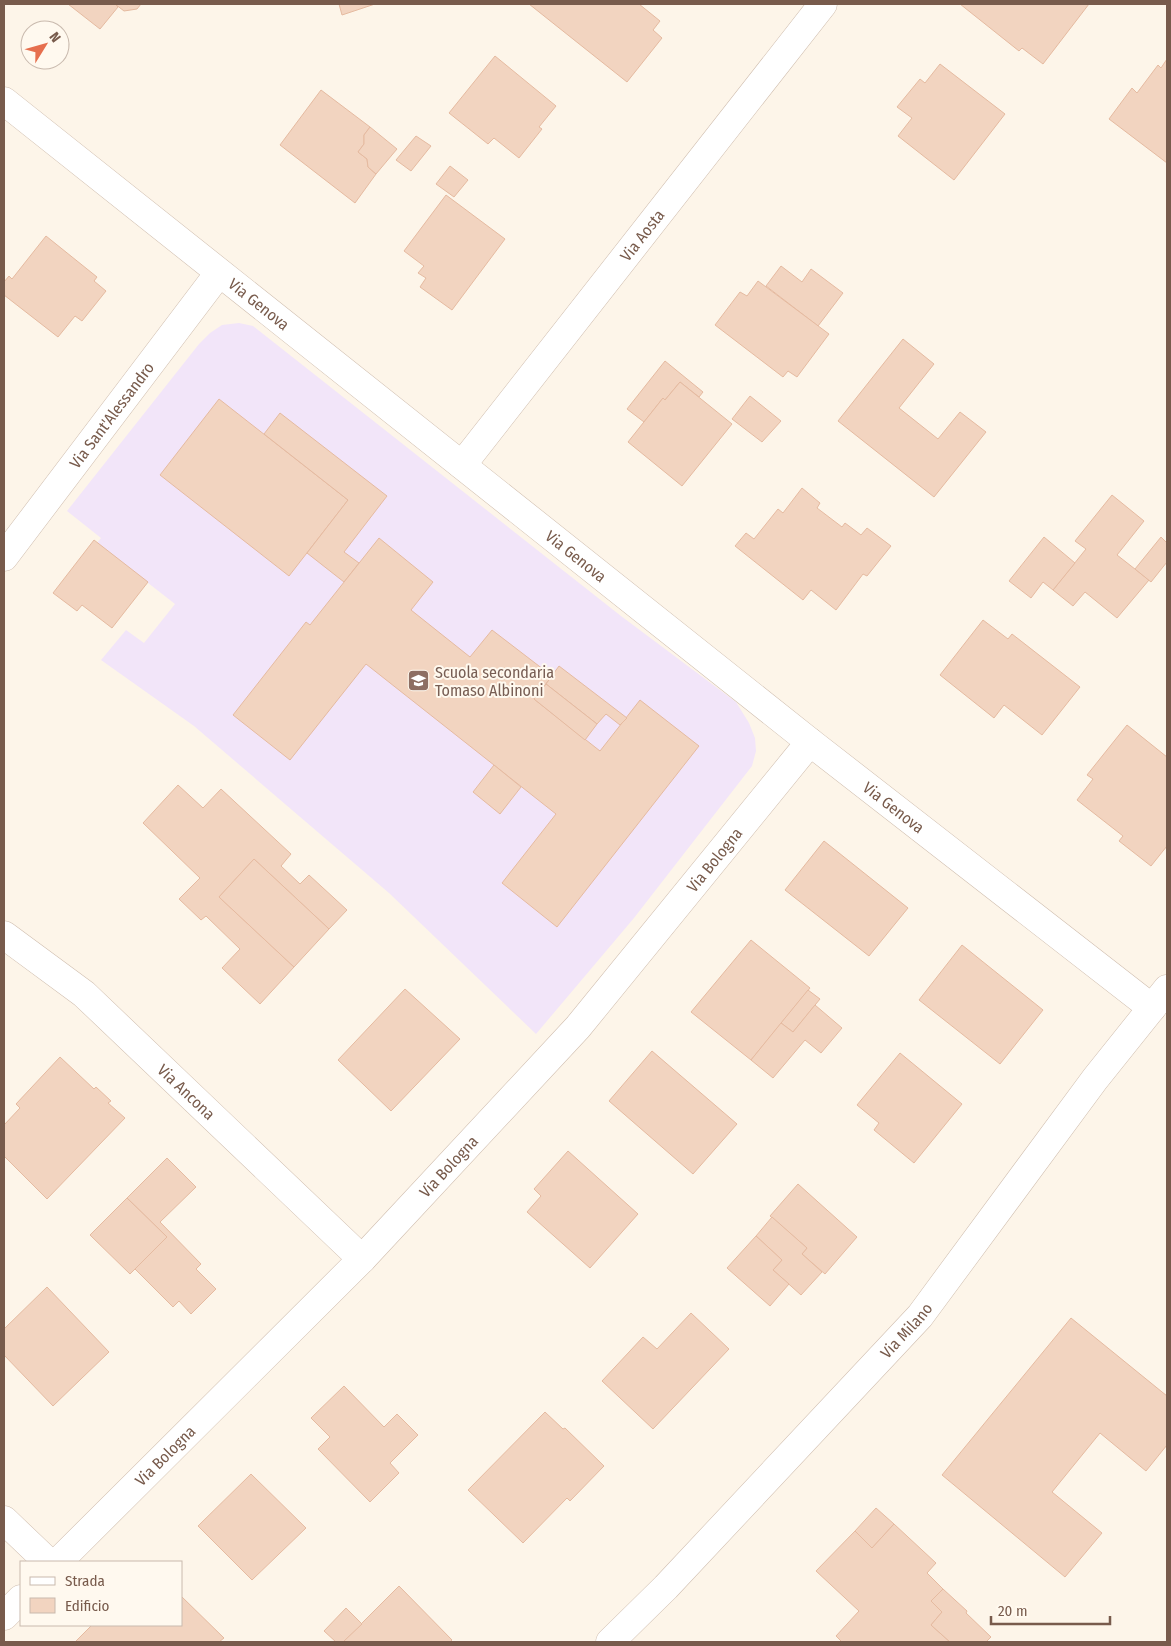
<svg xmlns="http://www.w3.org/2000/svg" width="1171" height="1646" font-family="'Fira Sans Condensed',sans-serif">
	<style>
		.education { fill: #f2e5f9 }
		.building { fill: #f2d4c0; stroke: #e5baa0 }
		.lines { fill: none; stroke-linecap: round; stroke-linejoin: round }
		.street-casing { stroke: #cfbdae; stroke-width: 29 }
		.street { stroke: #fff; stroke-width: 28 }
		.labels { text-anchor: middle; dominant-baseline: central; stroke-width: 4; stroke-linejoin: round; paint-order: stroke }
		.street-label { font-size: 16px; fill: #785b4c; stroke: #fff9ef }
		.education-label { font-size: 16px; fill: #785e54; stroke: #fff9ef; text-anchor: start }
	</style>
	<rect width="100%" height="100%" fill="#fdf5e9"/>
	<!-- education -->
	<path class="education" d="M 239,323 L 253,326 L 621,616 L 736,702 L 749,723 L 755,738 L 756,751 L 752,766 L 634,918 L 536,1034 L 389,893 L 194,726 L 101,660 L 126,630 L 144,643 L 175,604 L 97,543 L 101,538 L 67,511 L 199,344 L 210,333 L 222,325 Z"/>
	<!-- building -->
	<g class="building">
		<path d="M 68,4 L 115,4 L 118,7 L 100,29 Z"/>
		<path d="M 115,4 L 141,4 L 137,9 L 124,11 Z"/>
		<path d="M 339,4 L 375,4 L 342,15 Z"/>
		<path d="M 529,4 L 639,4 L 660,21 L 653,30 L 662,38 L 627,82 Z"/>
		<path d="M 960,4 L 1089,4 L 1043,64 L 1022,48 L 1019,51 Z"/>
		<path d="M 495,56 L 556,106 L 539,127 L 542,129 L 519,158 L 494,138 L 488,144 L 449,113 Z"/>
		<path d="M 1167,59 L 1167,163 L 1109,119 L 1132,88 L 1137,93 L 1158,65 L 1161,68 Z"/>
		<path d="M 940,64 L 1005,114 L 954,180 L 898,136 L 912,118 L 897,107 L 920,79 L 925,83 Z"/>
		<path d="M 321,90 L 370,127 L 364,135 L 364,144 L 358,152 L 367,159 L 368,167 L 376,174 L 355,203 L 280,145 Z"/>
		<path d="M 370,127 L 397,149 L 376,174 L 368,167 L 367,159 L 358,152 L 364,144 L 364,135 Z"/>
		<path d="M 416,136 L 431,146 L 411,171 L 396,160 Z"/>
		<path d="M 450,166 L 468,180 L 454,197 L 436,184 Z"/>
		<path d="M 446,195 L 505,239 L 452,310 L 420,287 L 426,278 L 418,273 L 424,266 L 404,251 Z"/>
		<path d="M 46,236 L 97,277 L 94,281 L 106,291 L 82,321 L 75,316 L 58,337 L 4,295 L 4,282 L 9,276 L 12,279 Z"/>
		<path d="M 781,266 L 802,282 L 811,269 L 843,293 L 818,326 L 766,286 Z"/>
		<path d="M 758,281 L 829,334 L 797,377 L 788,371 L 783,377 L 715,325 L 740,292 L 747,296 Z"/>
		<path d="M 903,339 L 934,364 L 899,408 L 938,439 L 960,412 L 986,432 L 934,497 L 838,421 Z"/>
		<path d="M 665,361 L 703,392 L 699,397 L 680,382 L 665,400 L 663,398 L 644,422 L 627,409 Z"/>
		<path d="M 680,382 L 732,424 L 682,486 L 628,442 L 663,398 L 665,400 Z"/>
		<path d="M 750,396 L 781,421 L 762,442 L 732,419 Z"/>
		<path d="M 219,399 L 348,500 L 289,576 L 160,475 Z"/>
		<path d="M 280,413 L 387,496 L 344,552 L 359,563 L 344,582 L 307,553 L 348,500 L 264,434 Z"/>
		<path d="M 802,488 L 820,503 L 817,508 L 842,527 L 845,523 L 861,535 L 867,528 L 891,546 L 867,576 L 863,574 L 836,610 L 811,590 L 803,600 L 735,546 L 746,533 L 754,539 L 778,509 L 783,513 Z"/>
		<path d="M 1112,495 L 1144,521 L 1117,555 L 1149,580 L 1117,618 L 1085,592 L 1073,606 L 1053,590 L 1086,549 L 1075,541 Z"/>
		<path d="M 1044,537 L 1075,563 L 1053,590 L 1043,582 L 1031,598 L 1009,581 Z"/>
		<path d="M 1161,537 L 1167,543 L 1167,562 L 1151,582 L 1135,569 Z"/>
		<path d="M 379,538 L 433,582 L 411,610 L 470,657 L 492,630 L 552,676 L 534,699 L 600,751 L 640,700 L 699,746 L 557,927 L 502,883 L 556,814 L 366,664 L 290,760 L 233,715 L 306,622 L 310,625 Z"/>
		<path d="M 94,540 L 148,582 L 112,628 L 82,605 L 77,611 L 53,593 Z"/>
		<path d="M 983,620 L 1008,639 L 1012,634 L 1080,687 L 1042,735 L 1004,705 L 994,718 L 940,675 Z"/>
		<path d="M 559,666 L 627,718 L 620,725 L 606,714 L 597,724 L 546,684 Z"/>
		<path d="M 546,684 L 597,724 L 585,740 L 534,699 Z"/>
		<path d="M 1127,725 L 1167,757 L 1167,846 L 1151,866 L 1119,841 L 1123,836 L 1077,800 L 1093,779 L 1087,775 Z"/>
		<path d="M 494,765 L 521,787 L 500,814 L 473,792 Z"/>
		<path d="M 178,785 L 203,808 L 221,789 L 291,854 L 281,866 L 300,884 L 309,875 L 347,910 L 329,929 L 254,859 L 219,897 L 294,967 L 260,1004 L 222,968 L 240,949 L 206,916 L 201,920 L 179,899 L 200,878 L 143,823 Z"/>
		<path d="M 824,841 L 908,908 L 869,956 L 785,890 Z"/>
		<path d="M 254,859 L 329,929 L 294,967 L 219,897 Z"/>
		<path d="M 751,940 L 810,988 L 751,1060 L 691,1012 Z"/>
		<path d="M 962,945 L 1043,1010 L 1000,1064 L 919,1000 Z"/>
		<path d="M 405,989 L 460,1039 L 391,1111 L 338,1060 Z"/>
		<path d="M 808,990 L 820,999 L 793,1032 L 781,1023 Z"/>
		<path d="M 815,1005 L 842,1028 L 821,1053 L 805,1040 L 773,1078 L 751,1060 L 781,1023 L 793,1032 Z"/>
		<path d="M 652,1051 L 737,1124 L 693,1174 L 609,1101 Z"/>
		<path d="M 900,1053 L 962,1104 L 914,1163 L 874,1130 L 879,1123 L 857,1105 Z"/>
		<path d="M 60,1057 L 94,1089 L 96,1087 L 111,1101 L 108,1103 L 125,1118 L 47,1199 L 4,1156 L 4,1125 L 20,1108 L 16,1104 Z"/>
		<path d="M 568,1151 L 638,1214 L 590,1268 L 527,1212 L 541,1196 L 534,1189 Z"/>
		<path d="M 167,1158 L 196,1187 L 160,1222 L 201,1264 L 196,1269 L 216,1289 L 191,1314 L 179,1301 L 173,1307 L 135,1269 L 167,1237 L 127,1198 Z"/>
		<path d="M 798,1184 L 857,1237 L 825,1274 L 802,1254 L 807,1248 L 770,1216 Z"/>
		<path d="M 127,1198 L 167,1237 L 130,1274 L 90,1235 Z"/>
		<path d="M 772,1217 L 807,1248 L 802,1254 L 822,1272 L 801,1295 L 773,1270 L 782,1260 L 756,1236 Z"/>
		<path d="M 756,1236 L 782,1260 L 773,1270 L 789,1284 L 770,1306 L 727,1268 Z"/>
		<path d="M 47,1287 L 109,1352 L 53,1406 L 4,1355 L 4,1329 Z"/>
		<path d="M 691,1313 L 729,1349 L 653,1429 L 602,1381 L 643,1337 L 657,1349 Z"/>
		<path d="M 1071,1318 L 1167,1396 L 1167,1445 L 1146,1471 L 1100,1433 L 1052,1492 L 1102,1533 L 1065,1577 L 942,1475 Z"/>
		<path d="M 344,1386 L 384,1427 L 397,1414 L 418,1435 L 390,1463 L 399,1473 L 370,1502 L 318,1449 L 330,1437 L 311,1418 Z"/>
		<path d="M 545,1412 L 563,1429 L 565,1428 L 604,1466 L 570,1501 L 567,1498 L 523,1543 L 468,1490 Z"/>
		<path d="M 251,1474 L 306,1528 L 252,1580 L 198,1526 Z"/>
		<path d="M 876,1508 L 894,1524 L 872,1548 L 855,1531 Z"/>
		<path d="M 894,1524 L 936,1563 L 927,1573 L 943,1589 L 931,1601 L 942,1612 L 931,1625 L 950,1642 L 842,1642 L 836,1636 L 859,1611 L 816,1571 L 855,1531 L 872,1548 Z"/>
		<path d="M 399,1586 L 452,1640 L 450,1642 L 343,1642 Z"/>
		<path d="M 943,1589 L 967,1611 L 966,1613 L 991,1637 L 986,1642 L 950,1642 L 931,1625 L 942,1612 L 931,1601 Z"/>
		<path d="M 181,1596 L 224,1638 L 219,1642 L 75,1642 L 92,1625 L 181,1625 Z"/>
		<path d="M 346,1608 L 362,1624 L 343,1642 L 336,1642 L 324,1631 Z"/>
	</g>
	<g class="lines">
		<defs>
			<g id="street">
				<path id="s1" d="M 4,101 L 810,742 L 1152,1008"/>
				<path id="s2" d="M 462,465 L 823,4"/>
				<path id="s3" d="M 4,557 L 219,273"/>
				<path id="s4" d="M 4,935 L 84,994 L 362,1259"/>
				<path d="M 4,1520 L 48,1562"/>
				<path id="s5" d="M 58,1562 L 362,1259 L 578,1027 L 810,742"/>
				<path d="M 4,1616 L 21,1599"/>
				<path id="s6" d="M 610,1642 L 666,1587 L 920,1316 L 1095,1079 L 1167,989"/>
			</g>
		</defs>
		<!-- street casing -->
		<use href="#street" class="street-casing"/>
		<!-- street -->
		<use href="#street" class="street"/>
	</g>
	<!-- icons -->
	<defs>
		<symbol id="school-square" viewBox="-11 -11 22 22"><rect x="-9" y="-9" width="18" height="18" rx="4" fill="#8d6e63" stroke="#fff9ef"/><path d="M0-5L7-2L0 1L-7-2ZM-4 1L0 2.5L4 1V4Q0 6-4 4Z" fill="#fff"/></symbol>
	</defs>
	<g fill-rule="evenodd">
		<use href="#school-square" x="406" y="668" width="25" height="25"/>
	</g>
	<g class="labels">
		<!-- street labels -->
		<g class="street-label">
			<text stroke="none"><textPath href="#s2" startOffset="292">Via Aosta</textPath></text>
			<text stroke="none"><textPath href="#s1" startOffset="326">Via Genova</textPath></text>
			<text stroke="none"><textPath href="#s3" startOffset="178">Via Sant'Alessandro</textPath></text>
			<text stroke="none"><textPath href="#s1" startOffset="731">Via Genova</textPath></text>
			<text stroke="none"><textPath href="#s1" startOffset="1136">Via Genova</textPath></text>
			<text stroke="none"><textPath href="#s5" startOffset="962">Via Bologna</textPath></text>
			<text stroke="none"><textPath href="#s4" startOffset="241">Via Ancona</textPath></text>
			<text stroke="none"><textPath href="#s5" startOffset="556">Via Bologna</textPath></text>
			<text stroke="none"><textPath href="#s6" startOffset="430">Via Milano</textPath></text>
			<text stroke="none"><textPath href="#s5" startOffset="151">Via Bologna</textPath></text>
		</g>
		<!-- education labels -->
		<g class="education-label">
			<text x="435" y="672">Scuola secondaria<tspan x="435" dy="18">Tomaso Albinoni</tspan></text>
		</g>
	</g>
	<!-- border -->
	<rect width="1171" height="1646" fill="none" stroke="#785b4c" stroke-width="10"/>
	<!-- legend -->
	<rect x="20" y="1561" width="162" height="65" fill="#fff9ef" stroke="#c9baae"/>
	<rect x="30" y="1577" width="25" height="8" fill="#ffffff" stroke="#c9baae"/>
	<text x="65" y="1586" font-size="15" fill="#785b4c">Strada</text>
	<rect x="30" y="1598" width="25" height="15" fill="#f2d4c0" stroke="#c9baae"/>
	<text x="65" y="1611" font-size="15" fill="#785b4c">Edificio</text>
	<!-- north arrow -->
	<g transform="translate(45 45) rotate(53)"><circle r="24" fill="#fff9ef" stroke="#c9baae"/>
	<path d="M0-4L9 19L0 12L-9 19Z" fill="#e66f4e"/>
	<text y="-8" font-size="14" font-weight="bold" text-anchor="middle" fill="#785b4c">N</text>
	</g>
	<!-- scale -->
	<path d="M991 1616v8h119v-8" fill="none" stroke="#785b4c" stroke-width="2.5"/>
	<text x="998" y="1616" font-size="15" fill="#785b4c" stroke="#fff9ef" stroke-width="4" paint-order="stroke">20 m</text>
</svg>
